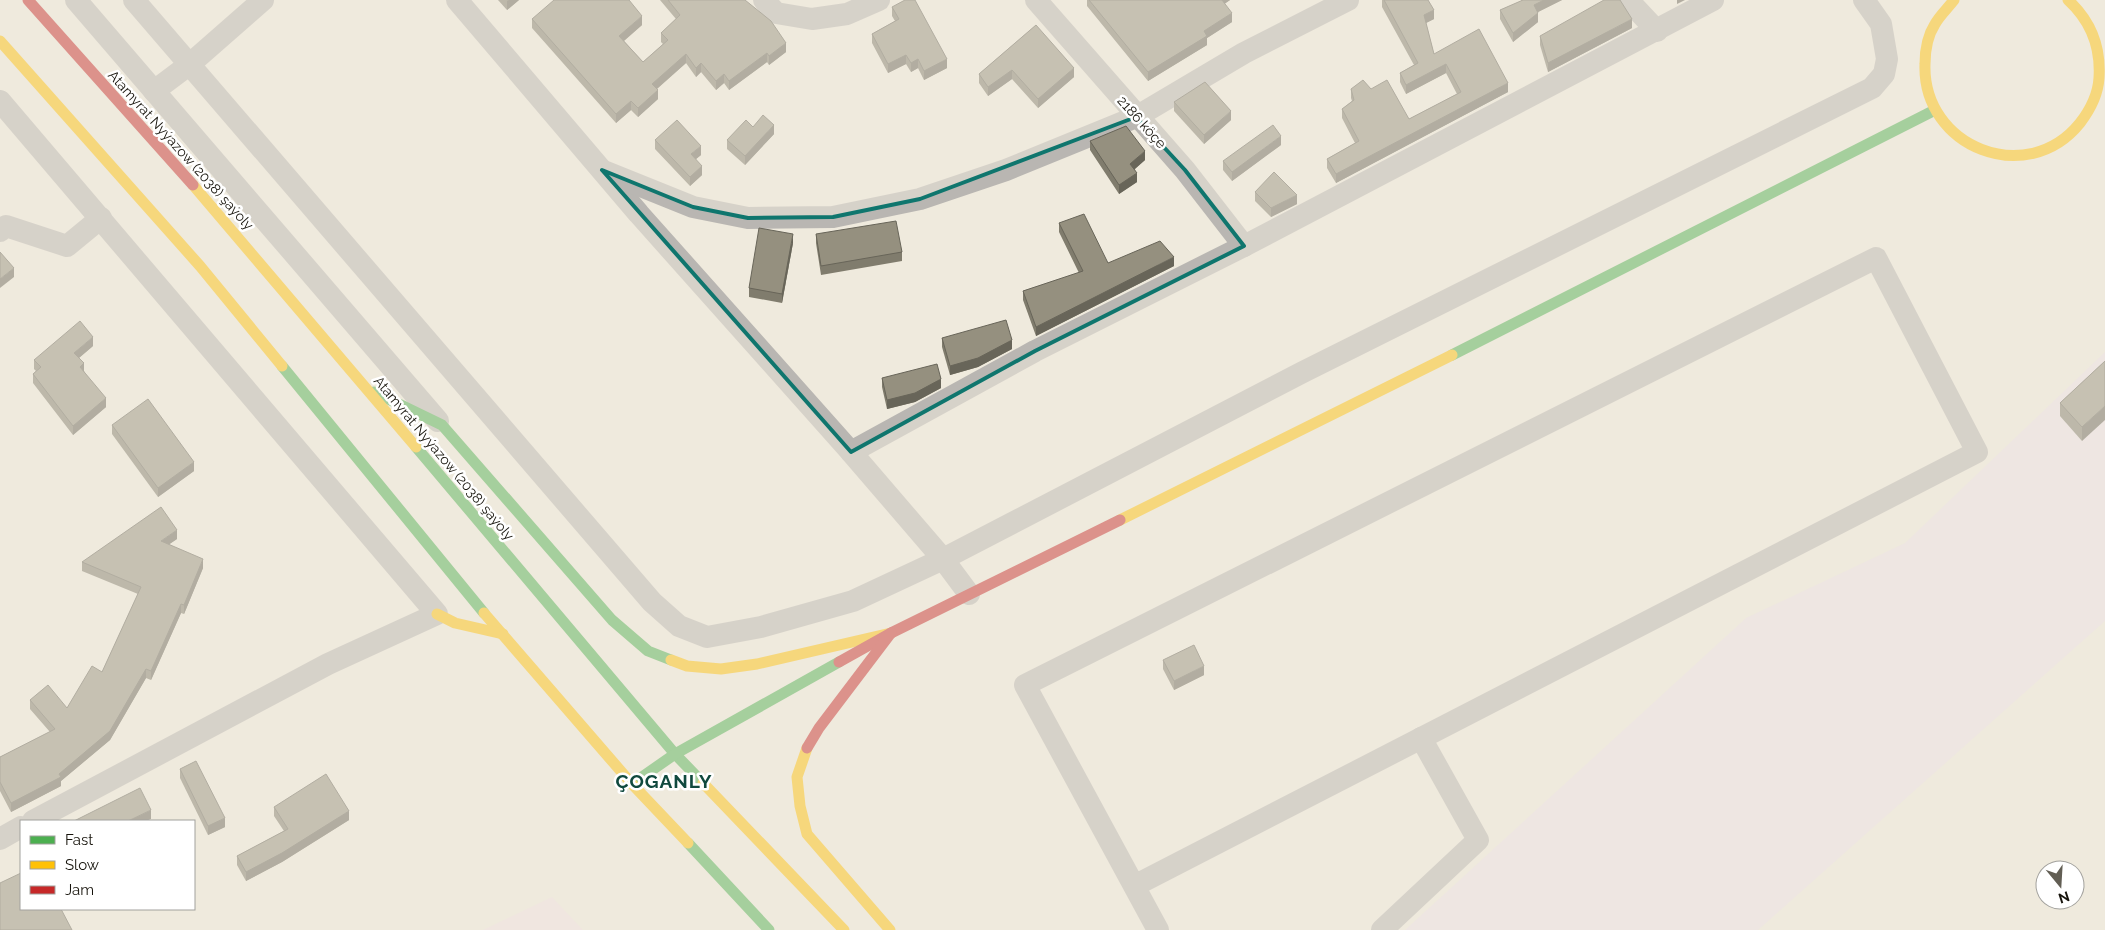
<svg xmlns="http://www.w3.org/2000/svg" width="2105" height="930" font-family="Raleway,sans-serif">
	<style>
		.commercial { fill: #eee3e8 }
		.education { fill: #f2e3e4 }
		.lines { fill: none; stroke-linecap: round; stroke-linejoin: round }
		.street { stroke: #b9b6b2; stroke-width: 22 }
		.fast { stroke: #4caf50; stroke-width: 11 }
		.slow { stroke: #ffc107; stroke-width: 11 }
		.jam { stroke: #c62828; stroke-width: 11 }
		.wall { fill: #807c6d }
		.shaded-wall { fill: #686559 }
		.building { fill: #95907f; stroke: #686559 }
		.marked { fill: none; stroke: #0f766e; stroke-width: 4; stroke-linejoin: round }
		.labels { text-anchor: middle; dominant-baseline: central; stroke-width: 5; stroke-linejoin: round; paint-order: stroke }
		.street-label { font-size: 14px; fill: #16130b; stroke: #fff }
		.district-label { font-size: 19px; font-weight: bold; letter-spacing: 1px; fill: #10493e; stroke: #fff }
	</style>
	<rect width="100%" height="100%" fill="#efeadd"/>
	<!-- commercial -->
	<path class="commercial" d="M 2105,352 L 2105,621 L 1758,930 L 1405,930 L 1746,618 L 1905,543 Z"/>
	<!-- education -->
	<path class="education" d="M 552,897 L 583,930 L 483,930 Z"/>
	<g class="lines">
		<!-- street -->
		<g class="street">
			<path d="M 76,0 L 438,421"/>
			<path d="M 134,0 L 652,602 L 679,626 L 707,637 L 761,627 L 853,601 L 943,559 L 1303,372 L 1872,88 L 1884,74 L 1887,59 L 1881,24 L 1864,0"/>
			<path d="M 457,0 L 639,214 L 851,452 L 1035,351 L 1244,246 L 1713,0"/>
			<path d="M 764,0 L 776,13 L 812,19 L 847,14 L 879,0"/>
			<path d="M 1036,0 L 1185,170 L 1244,246"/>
			<path d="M 1628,0 L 1657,31"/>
			<path d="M 154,91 L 190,64 L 263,0"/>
			<path d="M 0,101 L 437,614 L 328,664 L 33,821"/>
			<path d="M 606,172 L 693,207 L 748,218 L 833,217 L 920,199 L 1006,170 L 1136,117 L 1244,53 L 1348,0"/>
			<path d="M 0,231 L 6,226 L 67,246 L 101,218"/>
			<path d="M 851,452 L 943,559 L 969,594"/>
			<path d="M 0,839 L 21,827"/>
			<path d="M 1134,886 L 1977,452 L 1876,258 L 1025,685 L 1158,930"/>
			<path d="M 1382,930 L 1478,840 L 1421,738"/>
		</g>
		<!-- fast -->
		<g class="fast">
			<path d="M 1452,355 L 1933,111"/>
			<path d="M 282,366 L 484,613"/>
			<path d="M 374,392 L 442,425 L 612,620 L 648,651 L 671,660"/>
			<path d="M 416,447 L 675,754 L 703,783"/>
			<path d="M 632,784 L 675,754 L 839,662"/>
			<path d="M 688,843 L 769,930"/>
		</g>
		<!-- slow -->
		<g class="slow">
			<path d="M 1954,0 C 1948,8 1940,15 1935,24 C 1928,35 1925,51 1925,64 C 1922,147 2027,189 2080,123 C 2090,110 2098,95 2099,78 C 2101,47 2091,21 2068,0"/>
			<path d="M 0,41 L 200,266 L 282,366"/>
			<path d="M 193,185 L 416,447"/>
			<path d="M 1120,520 L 1452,355"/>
			<path d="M 484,613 L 632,784 L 688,843"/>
			<path d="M 437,614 L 455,623 L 503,634"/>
			<path d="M 671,660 L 687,666 L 721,669 L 757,664 L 891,633"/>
			<path d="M 807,748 L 797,777 L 800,806 L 807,834 L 890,930"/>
			<path d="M 703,783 L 844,930"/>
		</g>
		<!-- jam -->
		<g class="jam">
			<path d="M 28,0 L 193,185"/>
			<path d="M 839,662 L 891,633 L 1120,520"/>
			<path d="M 807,748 L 819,728 L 891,633"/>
		</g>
	</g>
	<!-- wall -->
	<g class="wall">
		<path d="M 498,0 L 519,0 L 507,10 Z"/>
		<path d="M 660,0 L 745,0 L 786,52 L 769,65 L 767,62 L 729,90 L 724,83 L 716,90 L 701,72 L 696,77 L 686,63 L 657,89 L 658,99 L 638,117 L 631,110 L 616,123 L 532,28 L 532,19 L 642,25 L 624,41 L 643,62 L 663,44 L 661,42 L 661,33 L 676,19 Z"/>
		<path d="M 1087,0 L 1230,0 L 1224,4 L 1232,22 L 1207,38 L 1207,45 L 1148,81 L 1087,6 Z"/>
		<path d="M 1382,0 L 1428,0 L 1434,19 L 1426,23 L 1434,54 L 1508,92 L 1336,183 L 1327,168 L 1327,159 L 1355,143 L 1342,118 L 1342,109 L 1352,101 L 1351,98 L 1351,89 L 1371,89 L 1409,119 L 1457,94 L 1446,73 L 1406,94 L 1400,82 L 1400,73 L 1414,65 L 1382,7 Z"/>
		<path d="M 1521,0 L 1562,0 L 1538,12 L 1538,22 L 1513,42 L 1500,19 L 1500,10 L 1521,1 Z"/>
		<path d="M 892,7 L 947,68 L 924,80 L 918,68 L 911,72 L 906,64 L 888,73 L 872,43 L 872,34 L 895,21 L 892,16 Z"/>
		<path d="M 1036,25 L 1074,77 L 1038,108 L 1012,79 L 988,96 L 979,83 L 979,74 Z"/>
		<path d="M 1632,28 L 1548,72 L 1540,45 L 1540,36 Z"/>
		<path d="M 1174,102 L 1231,120 L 1204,144 L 1174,111 Z"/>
		<path d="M 753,127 L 774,134 L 745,165 L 727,149 L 727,140 Z"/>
		<path d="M 655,140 L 701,155 L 696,159 L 702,175 L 690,186 L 655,149 Z"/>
		<path d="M 1090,141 L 1145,160 L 1135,169 L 1137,182 L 1119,194 L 1090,150 Z"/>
		<path d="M 1281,145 L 1232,181 L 1223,170 L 1223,161 Z"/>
		<path d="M 1255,192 L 1297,204 L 1271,217 L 1255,201 Z"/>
		<path d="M 1059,223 L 1108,263 L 1174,266 L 1036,336 L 1023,300 L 1023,291 L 1079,273 L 1059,232 Z"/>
		<path d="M 816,234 L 902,252 L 902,261 L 821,275 L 816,243 Z"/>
		<path d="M 793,243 L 782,303 L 749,297 L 749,288 Z"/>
		<path d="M 942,338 L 1012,349 L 978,367 L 950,375 L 942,347 Z"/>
		<path d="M 93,346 L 79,358 L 84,371 L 106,407 L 73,435 L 33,383 L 33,374 L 36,371 L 34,369 L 34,360 Z"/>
		<path d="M 2105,361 L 2082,441 L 2060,416 L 2060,403 Z"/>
		<path d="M 882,378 L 941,388 L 915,402 L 887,409 L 882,387 Z"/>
		<path d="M 112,425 L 194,471 L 158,497 L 112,434 Z"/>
		<path d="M 177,539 L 169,544 L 203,568 L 184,614 L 181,613 L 151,680 L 146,678 L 110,740 L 61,781 L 61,786 L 11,812 L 0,791 L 0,757 L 50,732 L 30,709 L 30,700 L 67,708 L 102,672 L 138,594 L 82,571 L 82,562 Z"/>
		<path d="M 1163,660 L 1204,675 L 1174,690 L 1163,669 Z"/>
		<path d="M 180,769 L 225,827 L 208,835 L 180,778 Z"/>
		<path d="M 274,807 L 349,820 L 282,862 L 246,881 L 237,865 L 237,856 L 284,831 L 274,816 Z"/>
	</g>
	<!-- shaded-wall -->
	<g class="shaded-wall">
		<path d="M 509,0 L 519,0 L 507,10 L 507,1 Z"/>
		<path d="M 1220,0 L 1230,0 L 1220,7 Z"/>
		<path d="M 1544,0 L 1562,0 L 1534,14 L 1534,5 Z"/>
		<path d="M 1677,0 L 1685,0 L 1677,4 Z"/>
		<path d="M 1434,10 L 1434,19 L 1424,24 L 1424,15 Z"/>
		<path d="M 1232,13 L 1232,22 L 1207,38 L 1207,45 L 1148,81 L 1148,72 L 1204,31 Z"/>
		<path d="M 1538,13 L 1538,22 L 1513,42 L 1513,33 Z"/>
		<path d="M 642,16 L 642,25 L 619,45 L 619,36 Z"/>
		<path d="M 1632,19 L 1632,28 L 1548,72 L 1548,63 Z"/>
		<path d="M 786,43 L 786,52 L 769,65 L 769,56 Z"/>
		<path d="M 767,53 L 767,62 L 729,90 L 729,81 Z"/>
		<path d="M 686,54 L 686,63 L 652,93 L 652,84 Z"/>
		<path d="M 906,55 L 906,64 L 888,73 L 888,64 Z"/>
		<path d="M 918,59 L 918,68 L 911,72 L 911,63 Z"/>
		<path d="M 947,59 L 947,68 L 924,80 L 924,71 Z"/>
		<path d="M 701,63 L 701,72 L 696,77 L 696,68 Z"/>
		<path d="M 1446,64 L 1446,73 L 1406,94 L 1406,85 Z"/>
		<path d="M 1074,68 L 1074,77 L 1038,108 L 1038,99 Z"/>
		<path d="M 1012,70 L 1012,79 L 988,96 L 988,87 Z"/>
		<path d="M 724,74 L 724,83 L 716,90 L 716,81 Z"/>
		<path d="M 1508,83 L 1508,92 L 1336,183 L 1336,174 Z"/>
		<path d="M 658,90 L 658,99 L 638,117 L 638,108 Z"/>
		<path d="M 631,101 L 631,110 L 616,123 L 616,114 Z"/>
		<path d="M 1231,111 L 1231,120 L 1204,144 L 1204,135 Z"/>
		<path d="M 774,125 L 774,134 L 745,165 L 745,156 Z"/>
		<path d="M 1281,136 L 1281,145 L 1232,181 L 1232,172 Z"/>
		<path d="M 701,146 L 701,155 L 691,163 L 691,154 Z"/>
		<path d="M 1145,151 L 1145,160 L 1130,173 L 1130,164 Z"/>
		<path d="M 702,166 L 702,175 L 690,186 L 690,177 Z"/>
		<path d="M 1137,173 L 1137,182 L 1119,194 L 1119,185 Z"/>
		<path d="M 1297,195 L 1297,204 L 1271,217 L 1271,208 Z"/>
		<path d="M 793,234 L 793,243 L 782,303 L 782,294 Z"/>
		<path d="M 1174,257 L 1174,266 L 1036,336 L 1036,327 Z"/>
		<path d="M 14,268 L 14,277 L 0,288 L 0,279 Z"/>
		<path d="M 93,337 L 93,346 L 74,362 L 74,353 Z"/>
		<path d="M 1012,340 L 1012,349 L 978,367 L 950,375 L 950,366 Z"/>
		<path d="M 84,363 L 84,372 L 80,367 Z"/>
		<path d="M 941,379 L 941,388 L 915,402 L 887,409 L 887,400 Z"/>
		<path d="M 106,398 L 106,407 L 73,435 L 73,426 Z"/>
		<path d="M 2105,406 L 2105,420 L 2082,441 L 2082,427 Z"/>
		<path d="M 194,462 L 194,471 L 158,497 L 158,488 Z"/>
		<path d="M 177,530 L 177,539 L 161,550 L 161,541 Z"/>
		<path d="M 203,559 L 203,568 L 184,614 L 184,605 Z"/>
		<path d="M 181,604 L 181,613 L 151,680 L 151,671 Z"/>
		<path d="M 1204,666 L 1204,675 L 1174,690 L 1174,681 Z"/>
		<path d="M 146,669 L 146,678 L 110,740 L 61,781 L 61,786 L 11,812 L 11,803 L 59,774 Z"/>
		<path d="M 151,810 L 151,819 L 146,821 L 128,821 Z"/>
		<path d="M 349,811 L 349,820 L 282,862 L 246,881 L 246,872 Z"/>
		<path d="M 225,818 L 225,827 L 208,835 L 208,826 Z"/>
	</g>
	<!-- building -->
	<g class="building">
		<path d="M 554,0 L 629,0 L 642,16 L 619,36 L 643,62 L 668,40 L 661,33 L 680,15 L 668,0 L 745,0 L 771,21 L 786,43 L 769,56 L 767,53 L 729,81 L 724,74 L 716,81 L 701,63 L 696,68 L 686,54 L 652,84 L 658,90 L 638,108 L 631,101 L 616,114 L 532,19 Z"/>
		<path d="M 905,0 L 915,0 L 947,59 L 924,71 L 918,59 L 911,63 L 906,55 L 888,64 L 872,34 L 899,19 L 892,7 Z"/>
		<path d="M 1089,0 L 1222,0 L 1232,13 L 1204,31 L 1207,36 L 1148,72 Z"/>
		<path d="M 1384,0 L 1428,0 L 1434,10 L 1424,15 L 1434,54 L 1479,29 L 1508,83 L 1336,174 L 1327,159 L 1359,141 L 1342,109 L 1354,100 L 1351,89 L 1363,80 L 1371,89 L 1387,80 L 1409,119 L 1461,92 L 1446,64 L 1406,85 L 1400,73 L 1418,63 Z"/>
		<path d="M 1523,0 L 1544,0 L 1534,5 L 1538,13 L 1513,33 L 1500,10 Z"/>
		<path d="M 1604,0 L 1620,0 L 1632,19 L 1548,63 L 1540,36 Z"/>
		<path d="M 1036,25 L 1074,68 L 1038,99 L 1012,70 L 988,87 L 979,74 Z"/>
		<path d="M 1205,82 L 1231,111 L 1204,135 L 1174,102 Z"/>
		<path d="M 763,115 L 774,125 L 745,156 L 727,140 L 746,120 L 753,127 Z"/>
		<path d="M 677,120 L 701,146 L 691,154 L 702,166 L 690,177 L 655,140 Z"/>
		<path d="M 1273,125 L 1281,136 L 1232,172 L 1223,161 Z"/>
		<path d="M 1126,126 L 1145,151 L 1130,164 L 1137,173 L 1119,185 L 1090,141 Z"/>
		<path d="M 1274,172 L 1297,195 L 1271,208 L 1255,192 Z"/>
		<path d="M 1084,214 L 1108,263 L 1160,241 L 1174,257 L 1036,327 L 1023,291 L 1083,271 L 1059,223 Z"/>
		<path d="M 896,221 L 902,252 L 821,266 L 816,234 Z"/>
		<path d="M 759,228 L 793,234 L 782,294 L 749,288 Z"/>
		<path d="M 0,252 L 14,268 L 0,279 Z"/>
		<path d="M 1006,320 L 1012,340 L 978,358 L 950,366 L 942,338 Z"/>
		<path d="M 80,321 L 93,337 L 74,353 L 84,363 L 80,367 L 106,398 L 73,426 L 33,374 L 41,367 L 34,360 Z"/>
		<path d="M 2105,361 L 2105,406 L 2082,427 L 2060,403 Z"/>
		<path d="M 937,364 L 941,379 L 915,393 L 887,400 L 882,378 Z"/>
		<path d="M 148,399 L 194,462 L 158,488 L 112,425 Z"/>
		<path d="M 161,507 L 177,530 L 161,541 L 203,559 L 184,605 L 181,604 L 151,671 L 146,669 L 110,731 L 59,774 L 61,777 L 11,803 L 0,782 L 0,757 L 55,729 L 30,700 L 48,685 L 67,708 L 92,666 L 102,672 L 141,587 L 82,562 Z"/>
		<path d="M 1194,645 L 1204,666 L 1174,681 L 1163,660 Z"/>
		<path d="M 196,761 L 225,818 L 208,826 L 180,769 Z"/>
		<path d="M 326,774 L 349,811 L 282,853 L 246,872 L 237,856 L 288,829 L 274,807 Z"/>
		<path d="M 140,788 L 151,810 L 128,821 L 74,821 Z"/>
		<path d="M 21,873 L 21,909 L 61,909 L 72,930 L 0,930 L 0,883 Z"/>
	</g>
	<!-- marked area -->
	<path d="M0 0H2105V930H0ZM 1136,117 L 1185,170 L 1244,246 L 1035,351 L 851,452 L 602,170 L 693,207 L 748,218 L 833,217 L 920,199 Z" fill="#efeadd" fill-opacity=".55" fill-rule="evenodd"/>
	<path class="marked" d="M 1136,117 L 1185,170 L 1244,246 L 1035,351 L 851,452 L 602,170 L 693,207 L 748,218 L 833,217 L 920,199 Z"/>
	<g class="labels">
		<!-- street labels -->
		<g class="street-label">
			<text transform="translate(1142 122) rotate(48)">2186 köçe</text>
			<text transform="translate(181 150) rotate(48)">Atamyrat Nyýazow (2038) şaýoly</text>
			<text transform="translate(444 458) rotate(50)">Atamyrat Nyýazow (2038) şaýoly</text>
		</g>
		<!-- district labels -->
		<g class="district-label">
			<text x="664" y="781">ÇOGANLY</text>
		</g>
	</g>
	<!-- legend -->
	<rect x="20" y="820" width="175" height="90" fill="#ffffff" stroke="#a2a19d"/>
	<rect x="30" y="836" width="25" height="8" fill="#4caf50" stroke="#a2a19d"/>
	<text x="65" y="845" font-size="15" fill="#16130b">Fast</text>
	<rect x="30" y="861" width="25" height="8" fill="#ffc107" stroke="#a2a19d"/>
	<text x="65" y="870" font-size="15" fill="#16130b">Slow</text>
	<rect x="30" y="886" width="25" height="8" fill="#c62828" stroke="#a2a19d"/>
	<text x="65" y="895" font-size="15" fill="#16130b">Jam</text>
	<!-- north arrow -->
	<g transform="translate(2060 885) rotate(162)"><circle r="24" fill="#ffffff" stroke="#a2a19d"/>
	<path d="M0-4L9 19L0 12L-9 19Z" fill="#625e54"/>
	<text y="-8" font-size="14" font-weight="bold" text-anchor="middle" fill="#16130b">N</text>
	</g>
</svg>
